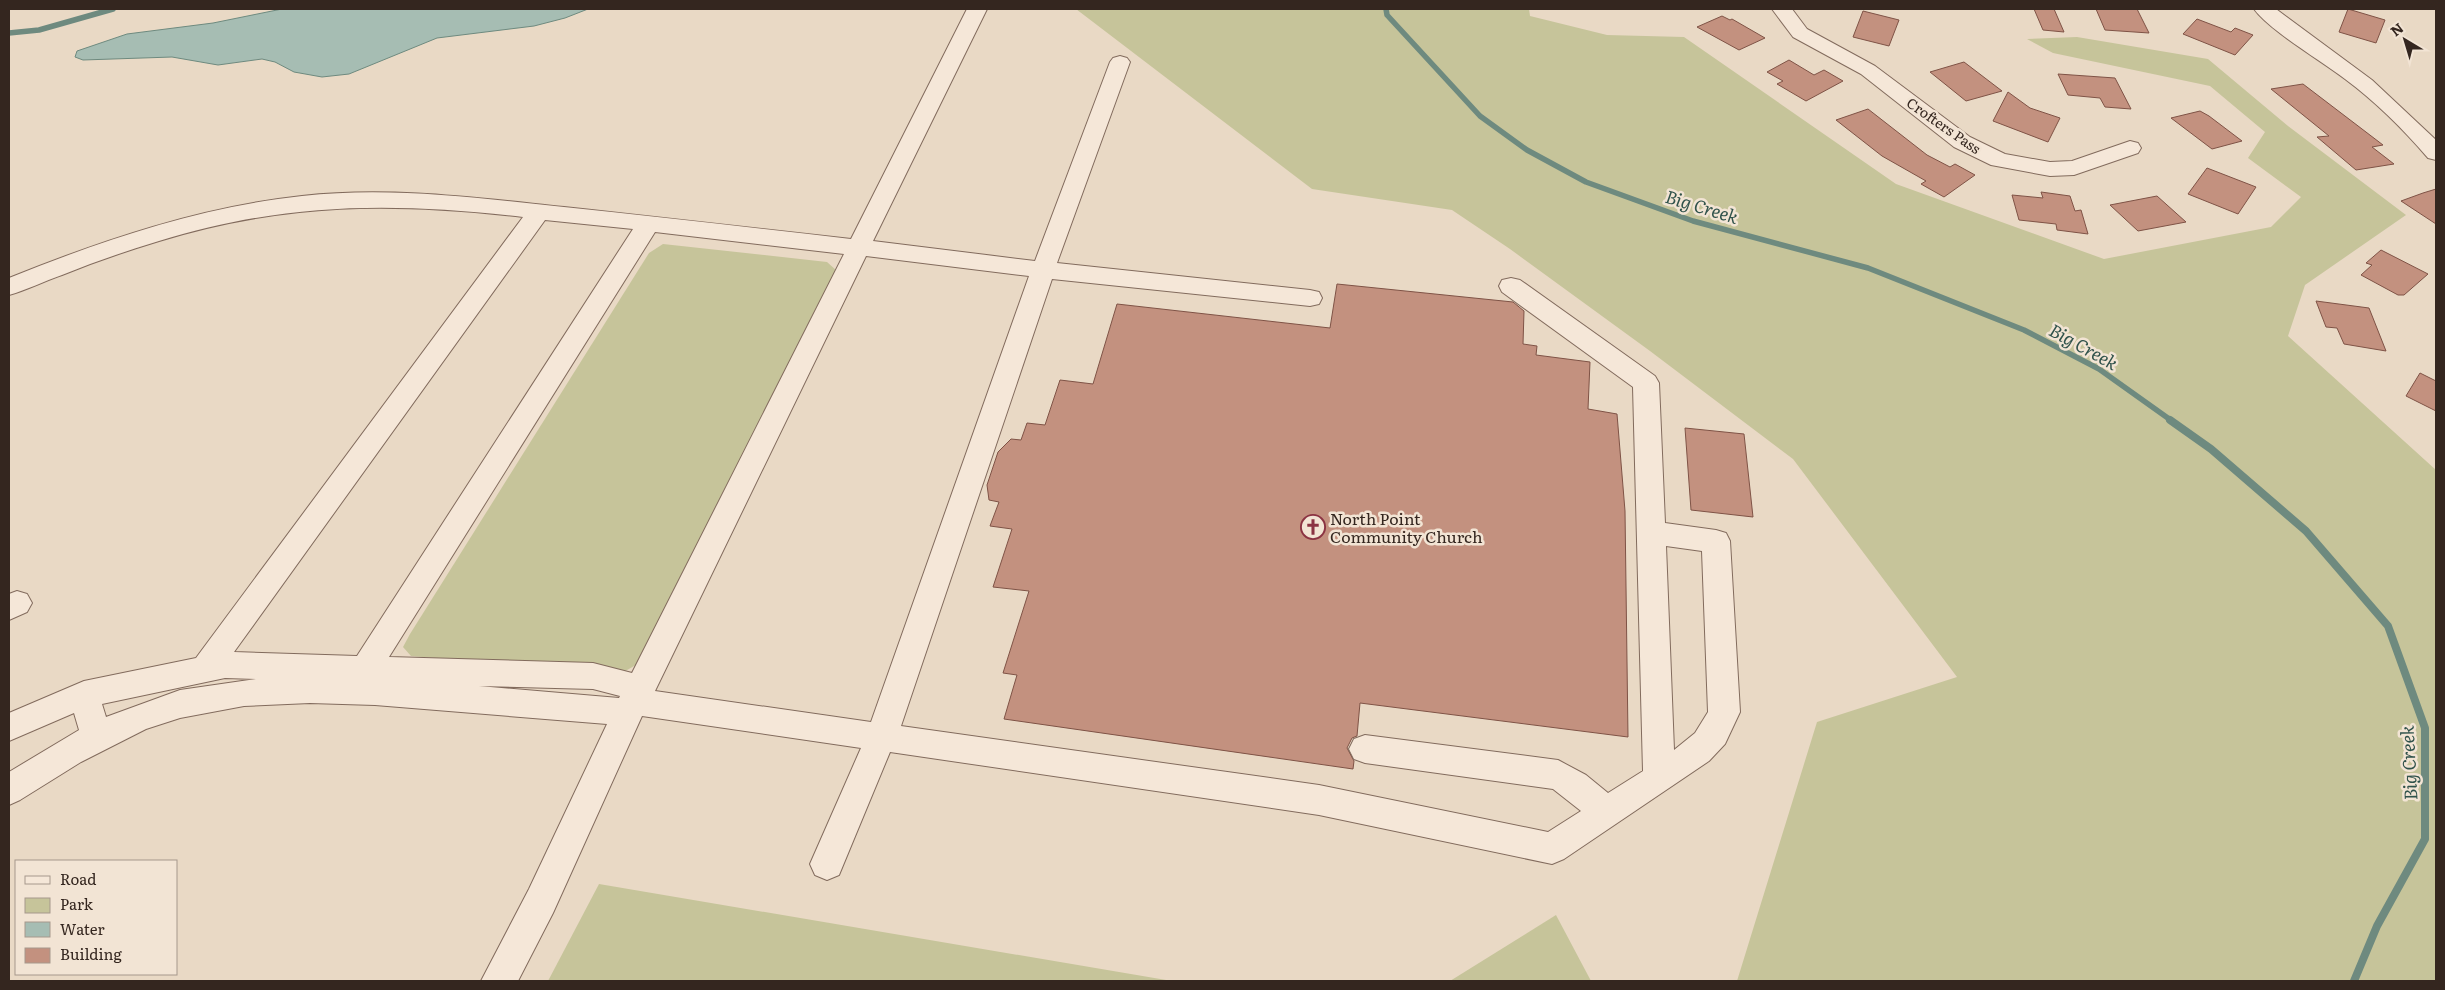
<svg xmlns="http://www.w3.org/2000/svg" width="2445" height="990" font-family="Literata,serif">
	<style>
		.green { fill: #c6c49a }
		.water { fill: #a6bdb3; stroke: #6e8a7f }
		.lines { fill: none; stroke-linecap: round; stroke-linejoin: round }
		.stream-far1 { stroke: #6e8a7f; stroke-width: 5.5 }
		.stream { stroke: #6e8a7f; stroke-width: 8 }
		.building { fill: #c3917f; stroke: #7f5346 }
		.minor-casing { stroke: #826b5d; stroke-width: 2 }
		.minor { fill: #f5e7d8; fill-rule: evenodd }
		.labels { text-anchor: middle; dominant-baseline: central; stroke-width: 5; stroke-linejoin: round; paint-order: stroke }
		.far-street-label { font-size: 14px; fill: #34261f; stroke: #f2e4d4 }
		.poi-label { font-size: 16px; fill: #34261f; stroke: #f2e4d4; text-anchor: start }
		.water-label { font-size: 18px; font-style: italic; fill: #30524b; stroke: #f2e4d4 }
	</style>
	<rect width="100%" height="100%" fill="#e9d9c5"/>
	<!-- green -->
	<g class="green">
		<path d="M 1076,9 L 1529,9 L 1530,16 L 1607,35 L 1684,37 L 1896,184 L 2104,259 L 2271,227 L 2301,197 L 2248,158 L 2265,132 L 2210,86 L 2053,53 L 2027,39 L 2077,37 L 2208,59 L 2288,126 L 2406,215 L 2305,285 L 2288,336 L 2436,470 L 2436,981 L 1737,981 L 1817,722 L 1957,677 L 1793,459 L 1650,351 L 1510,249 L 1452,210 L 1312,189 Z"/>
		<path d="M 663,244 L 827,262 L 837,271 L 643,661 L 620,674 L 411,656 L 403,647 L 410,634 L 649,253 Z"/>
		<path d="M 599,884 L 1172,981 L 548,981 Z"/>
		<path d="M 1556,915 L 1591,981 L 1450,981 Z"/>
	</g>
	<!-- water -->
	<path class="water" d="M 282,9 L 588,9 L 565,18 L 534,26 L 437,38 L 349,74 L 322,77 L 294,72 L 275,62 L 262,59 L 218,65 L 172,57 L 83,60 L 75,57 L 77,51 L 127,34 L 213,23 Z"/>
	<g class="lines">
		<!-- stream-far1 -->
		<g class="stream-far1">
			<path d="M 1386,9 L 1387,15 L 1480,116 L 1527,150 L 1586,182 L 1693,221 L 1868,268 L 2024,330 L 2099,369 L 2172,421"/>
			<path d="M 9,33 L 39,30 L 113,9"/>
		</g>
		<!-- stream -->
		<path class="stream" d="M 2170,420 L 2211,449 L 2306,531 L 2388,626 L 2425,728 L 2425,839 L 2377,926 L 2354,981"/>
	</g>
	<!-- building -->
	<g class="building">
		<path d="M 2034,9 L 2054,9 L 2064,32 L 2043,30 Z"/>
		<path d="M 2096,9 L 2137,9 L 2149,33 L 2105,30 Z"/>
		<path d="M 2348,9 L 2385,20 L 2376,43 L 2339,32 Z"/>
		<path d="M 1863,11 L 1899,20 L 1889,46 L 1853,37 Z"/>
		<path d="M 1722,16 L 1730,20 L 1732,19 L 1765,38 L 1739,50 L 1697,27 Z"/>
		<path d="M 2197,19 L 2231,32 L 2235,28 L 2253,35 L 2235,55 L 2183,34 Z"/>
		<path d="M 1789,60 L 1814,75 L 1824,70 L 1843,81 L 1806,101 L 1777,84 L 1783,81 L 1767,72 Z"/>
		<path d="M 1964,62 L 2002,91 L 1966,101 L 1930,72 Z"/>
		<path d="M 2058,74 L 2115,78 L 2131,109 L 2105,107 L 2100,98 L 2068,95 Z"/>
		<path d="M 2303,84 L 2383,145 L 2372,147 L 2394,164 L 2356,170 L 2317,137 L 2329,136 L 2271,89 Z"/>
		<path d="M 2008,92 L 2030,108 L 2060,118 L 2048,142 L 1993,121 Z"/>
		<path d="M 1868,109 L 1927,155 L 1950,167 L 1955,164 L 1975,175 L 1944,197 L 1921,184 L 1926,181 L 1882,156 L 1836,120 Z"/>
		<path d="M 2200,111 L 2209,116 L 2242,141 L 2212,149 L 2171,118 Z"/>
		<path d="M 2207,168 L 2256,187 L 2238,214 L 2188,194 Z"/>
		<path d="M 2436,189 L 2436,224 L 2401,201 L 2423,193 Z"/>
		<path d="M 2041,192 L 2070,196 L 2075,211 L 2081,210 L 2088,234 L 2057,230 L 2056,224 L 2019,220 L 2012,195 L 2043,198 Z"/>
		<path d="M 2157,196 L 2186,222 L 2138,231 L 2110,205 Z"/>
		<path d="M 2381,250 L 2428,274 L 2404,295 L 2398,295 L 2361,275 L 2372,265 L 2366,263 Z"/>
		<path d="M 1337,284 L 1513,302 L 1524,311 L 1523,344 L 1537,346 L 1536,355 L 1590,362 L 1588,409 L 1617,414 L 1625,511 L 1628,737 L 1360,703 L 1357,736 L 1352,738 L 1347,748 L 1354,761 L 1353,769 L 1004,719 L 1017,675 L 1003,673 L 1029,591 L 993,587 L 1012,529 L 990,526 L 999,502 L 989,500 L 987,485 L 998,452 L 1011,439 L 1021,440 L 1027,423 L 1045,425 L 1060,380 L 1093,384 L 1117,304 L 1330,328 Z"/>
		<path d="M 2316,301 L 2369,308 L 2386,351 L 2344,344 L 2337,328 L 2326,327 Z"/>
		<path d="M 2420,373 L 2436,381 L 2436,411 L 2406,396 Z"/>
		<path d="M 1685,428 L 1744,434 L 1753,517 L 1691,510 Z"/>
	</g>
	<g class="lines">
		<defs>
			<g id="minor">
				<path d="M 967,9 L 987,9 L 873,241 L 1035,261 L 1110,62 L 1113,58 L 1120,56 L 1127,58 L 1130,62 L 1057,263 L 1310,290 L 1319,292 L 1322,298 L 1319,304 L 1310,306 L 1052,279 L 901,726 L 1319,785 L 1548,832 L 1581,811 L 1553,789 L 1365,763 L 1354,759 L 1349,749 L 1354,739 L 1365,735 L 1558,760 L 1586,775 L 1608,793 L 1643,771 L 1633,387 L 1502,292 L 1499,286 L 1502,280 L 1511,278 L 1520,280 L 1655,376 L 1659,383 L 1665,523 L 1716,530 L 1726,533 L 1730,541 L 1740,712 L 1725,744 L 1709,761 L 1564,859 L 1552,864 L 1319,815 L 890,752 L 839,875 L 827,880 L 815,875 L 810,864 L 861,748 L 642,716 L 553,913 L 518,981 L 481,981 L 529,889 L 607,724 L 375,705 L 310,703 L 244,706 L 180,718 L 146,729 L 81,762 L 20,800 L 9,805 L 9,772 L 79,730 L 74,713 L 9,741 L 9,713 L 84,681 L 196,658 L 523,217 C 393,202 286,202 159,241 C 126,251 94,262 62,275 C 44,281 27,290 9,295 L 9,278 C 103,240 201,207 302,196 C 390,186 477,198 564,207 C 660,217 756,228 851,239 ZM 545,220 L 633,229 L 357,656 L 234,652 ZM 655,232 L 844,254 L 632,673 L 593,663 L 389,657 ZM 866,256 L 1029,276 L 871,722 L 655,691 ZM 1666,546 L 1702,551 L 1708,712 L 1695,733 L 1674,750 ZM 225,678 L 256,679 L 180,690 L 106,717 L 102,704 ZM 479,686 L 593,689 L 620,696 L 619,698 Z"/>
				<path d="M 1772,9 L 1792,9 L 1807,29 L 1875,66 L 1970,137 L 2005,154 L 2050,162 L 2072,161 L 2130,141 L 2138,143 L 2141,148 L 2138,153 L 2074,175 L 2050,176 L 1991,165 L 1954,147 L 1861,74 L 1793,37 Z"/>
				<path d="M 2254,9 L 2276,9 L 2372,80 L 2436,140 L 2436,160 L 2428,158 C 2403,129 2376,102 2345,79 C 2322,61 2270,31 2254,9 Z"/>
				<path d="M 17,591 L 27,594 L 32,603 L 27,612 L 9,620 L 9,594 Z"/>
			</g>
		</defs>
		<!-- minor casing -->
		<use href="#minor" class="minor-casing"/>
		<!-- minor -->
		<use href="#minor" class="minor"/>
	</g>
	<!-- icons -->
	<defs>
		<symbol id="church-ring" viewBox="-11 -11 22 22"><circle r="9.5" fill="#f2e4d4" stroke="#8b3342" stroke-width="1.5"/><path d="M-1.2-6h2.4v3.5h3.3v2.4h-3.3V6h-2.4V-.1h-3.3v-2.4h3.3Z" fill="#8b3342"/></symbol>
	</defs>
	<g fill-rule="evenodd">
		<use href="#church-ring" x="1299" y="513" width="28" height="28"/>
	</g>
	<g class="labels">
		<!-- far-street labels -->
		<g class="far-street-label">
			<text transform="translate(1944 125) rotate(35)">Crofters Pass</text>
		</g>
		<!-- poi labels -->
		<g class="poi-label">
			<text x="1330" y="518">North Point<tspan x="1330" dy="18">Community Church</tspan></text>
		</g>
		<!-- water labels -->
		<g class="water-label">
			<text transform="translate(1702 206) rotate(17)">Big Creek</text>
			<text transform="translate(2084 346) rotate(29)">Big Creek</text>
			<text transform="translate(2408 763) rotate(-93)">Big Creek</text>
		</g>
	</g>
	<!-- border -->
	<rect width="2445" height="990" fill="none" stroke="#34261f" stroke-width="20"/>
	<!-- legend -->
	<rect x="15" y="860" width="162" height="115" fill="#f2e4d4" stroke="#a6988c"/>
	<rect x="25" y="876" width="25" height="8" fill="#f5e7d8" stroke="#a6988c"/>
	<text x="60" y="885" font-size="15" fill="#34261f">Road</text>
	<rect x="25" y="898" width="25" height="15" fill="#c6c49a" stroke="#a6988c"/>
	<text x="60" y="910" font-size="15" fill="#34261f">Park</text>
	<rect x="25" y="922" width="25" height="15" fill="#a6bdb3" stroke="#a6988c"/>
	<text x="60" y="935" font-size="15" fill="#34261f">Water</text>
	<rect x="25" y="948" width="25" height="15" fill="#c3917f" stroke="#a6988c"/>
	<text x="60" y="960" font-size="15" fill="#34261f">Building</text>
	<!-- north arrow -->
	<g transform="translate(2405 40) rotate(322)" stroke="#f2e4d4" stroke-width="4" paint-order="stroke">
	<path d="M0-4L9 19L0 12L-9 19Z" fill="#34261f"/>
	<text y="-8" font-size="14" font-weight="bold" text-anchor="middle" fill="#34261f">N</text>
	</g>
</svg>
